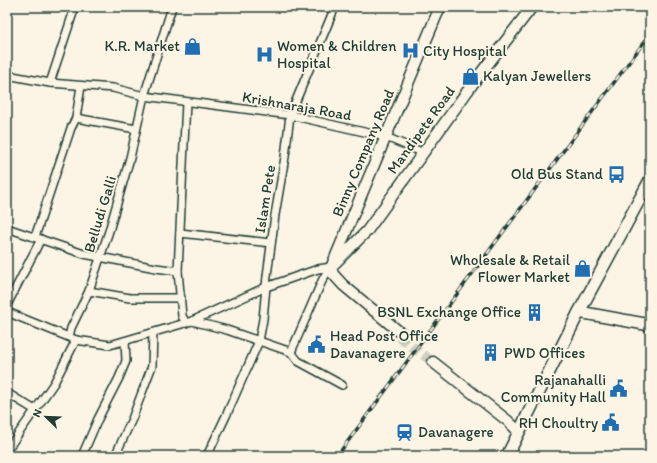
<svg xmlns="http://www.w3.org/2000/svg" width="657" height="463" font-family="Itim,sans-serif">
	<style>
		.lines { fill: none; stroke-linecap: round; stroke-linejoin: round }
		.secondary-tunnel { stroke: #d0d0c2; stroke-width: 10; stroke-dasharray: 10 5; stroke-linecap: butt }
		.minor-casing { stroke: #1f3d34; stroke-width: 10 }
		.secondary-casing { stroke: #1f3d34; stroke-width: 13 }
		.primary-casing { stroke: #1f3d34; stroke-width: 14 }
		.minor { stroke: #fcf5e5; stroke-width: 7 }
		.secondary { stroke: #fcf5e5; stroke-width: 10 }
		.primary { stroke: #fcf5e5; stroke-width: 11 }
		.rail-casing { stroke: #1f3d34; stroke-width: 3.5 }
		.rail { stroke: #fcf5e5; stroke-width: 2; stroke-dasharray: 6; stroke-linecap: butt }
		.labels { text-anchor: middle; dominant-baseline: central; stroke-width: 4; stroke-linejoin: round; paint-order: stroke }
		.poi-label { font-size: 15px; fill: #1f3d34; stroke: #fcf5e5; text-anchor: end }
		.street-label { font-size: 15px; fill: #1f3d34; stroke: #fcf5e5 }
	</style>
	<rect width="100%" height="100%" fill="#fcf5e5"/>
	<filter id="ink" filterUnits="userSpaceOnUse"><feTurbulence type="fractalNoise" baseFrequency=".025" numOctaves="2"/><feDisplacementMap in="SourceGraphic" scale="8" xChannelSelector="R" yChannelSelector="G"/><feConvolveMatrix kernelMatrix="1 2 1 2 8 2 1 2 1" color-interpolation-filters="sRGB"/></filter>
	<g filter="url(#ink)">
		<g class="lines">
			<!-- secondary-tunnel -->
			<path class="secondary-tunnel" d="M 399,337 L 433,362"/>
			<defs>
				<g id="minor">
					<path d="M 7,75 L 50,83 L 113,88 L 144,96 L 290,115 L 386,137 L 424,153"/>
					<path d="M 50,83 L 75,7"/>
					<path d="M 76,118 L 136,129"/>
					<path d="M 7,228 L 84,254 L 156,268 L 178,271"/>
					<path d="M 180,233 L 271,243"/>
					<path d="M 35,237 L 71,128 L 76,118 L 81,86"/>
					<path d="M 89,291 L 130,298 L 181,298"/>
					<path d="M 7,305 L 41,239"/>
					<path d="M 7,312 L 76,340 L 110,345 L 192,321 L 266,287 L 318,269 L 331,267"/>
					<path d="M 192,321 L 227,330 L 291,352 L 322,281 L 328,270 L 331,267"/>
					<path d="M 186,323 L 182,316 L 178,271 L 186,102"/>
					<path d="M 69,337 L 71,328 L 89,291 L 109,231 L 130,158 L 144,96 L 172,7"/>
					<path d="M 291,352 L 298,361 L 342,385"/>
					<path d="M 7,393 L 35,410"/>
					<path d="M 7,450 L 54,383 L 76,340"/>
					<path d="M 82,456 L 98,419 L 119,378 L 126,361 L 125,341"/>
					<path d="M 115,456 L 132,419 L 152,366 L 153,333"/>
					<path d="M 207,456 L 226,416 L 259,341 L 263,319 L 267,276 L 275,215 L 285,157 L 290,115 L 335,7"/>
				</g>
				<g id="secondary">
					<path d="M 333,263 L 440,7"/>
					<path d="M 331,267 L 367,231 L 474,82 L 532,7"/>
					<path d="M 331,267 L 333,274 L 343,285 L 402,334"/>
					<path d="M 433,362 L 508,421 L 519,432"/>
				</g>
				<g id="primary">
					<path d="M 579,312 L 650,325"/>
					<path d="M 507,456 L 579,312 L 650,180"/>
				</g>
			</defs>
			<!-- minor casing -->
			<use href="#minor" class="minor-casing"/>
			<!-- secondary casing -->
			<use href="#secondary" class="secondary-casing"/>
			<!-- primary casing -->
			<use href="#primary" class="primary-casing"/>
			<!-- minor -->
			<use href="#minor" class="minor"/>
			<!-- secondary -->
			<use href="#secondary" class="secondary"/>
			<!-- primary -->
			<use href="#primary" class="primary"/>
			<defs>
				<path id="rail" d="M 337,456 L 650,34"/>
			</defs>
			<!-- rail casing -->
			<use href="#rail" class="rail-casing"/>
			<!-- rail -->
			<use href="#rail" class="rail"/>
		</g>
	</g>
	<!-- icons -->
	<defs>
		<symbol id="shop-bare" viewBox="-9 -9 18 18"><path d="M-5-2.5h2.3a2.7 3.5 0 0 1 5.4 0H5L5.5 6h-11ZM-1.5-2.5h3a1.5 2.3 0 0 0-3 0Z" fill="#1f6fb2" stroke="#fcf5e5" stroke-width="2.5" paint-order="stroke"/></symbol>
		<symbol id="hospital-bare" viewBox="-9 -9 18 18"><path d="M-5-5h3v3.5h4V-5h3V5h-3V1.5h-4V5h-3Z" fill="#1f6fb2" stroke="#fcf5e5" stroke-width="2.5" paint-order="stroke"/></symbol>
		<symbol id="bus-bare" viewBox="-9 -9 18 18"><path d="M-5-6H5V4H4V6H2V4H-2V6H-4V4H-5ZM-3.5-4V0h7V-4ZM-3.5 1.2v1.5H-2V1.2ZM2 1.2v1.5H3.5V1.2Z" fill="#1f6fb2" stroke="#fcf5e5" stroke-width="2.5" paint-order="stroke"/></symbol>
		<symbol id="building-bare" viewBox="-9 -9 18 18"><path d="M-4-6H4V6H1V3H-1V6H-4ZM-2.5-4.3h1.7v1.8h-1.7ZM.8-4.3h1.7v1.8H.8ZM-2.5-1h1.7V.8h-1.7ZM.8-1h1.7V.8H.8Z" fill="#1f6fb2" stroke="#fcf5e5" stroke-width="2.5" paint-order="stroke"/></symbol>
		<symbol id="civic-bare" viewBox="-9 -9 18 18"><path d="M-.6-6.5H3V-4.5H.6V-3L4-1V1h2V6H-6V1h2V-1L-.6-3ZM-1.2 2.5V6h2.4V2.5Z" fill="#1f6fb2" stroke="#fcf5e5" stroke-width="2.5" paint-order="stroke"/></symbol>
		<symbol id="station-bare" viewBox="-9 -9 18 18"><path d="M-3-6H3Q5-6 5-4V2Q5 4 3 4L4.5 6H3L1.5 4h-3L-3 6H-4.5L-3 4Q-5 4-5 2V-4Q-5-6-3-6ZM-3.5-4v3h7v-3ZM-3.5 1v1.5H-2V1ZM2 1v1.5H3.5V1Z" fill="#1f6fb2" stroke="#fcf5e5" stroke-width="2.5" paint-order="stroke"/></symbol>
	</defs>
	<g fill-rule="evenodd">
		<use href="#shop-bare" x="180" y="34" width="25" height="25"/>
		<use href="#hospital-bare" x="398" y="38" width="25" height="25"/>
		<use href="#hospital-bare" x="252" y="42" width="25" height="25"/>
		<use href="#shop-bare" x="458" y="64" width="25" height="25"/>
		<use href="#bus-bare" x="604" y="162" width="25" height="25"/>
		<use href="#shop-bare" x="570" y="256" width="25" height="25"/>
		<use href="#building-bare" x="522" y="300" width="25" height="25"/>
		<use href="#civic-bare" x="304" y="332" width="25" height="25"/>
		<use href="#building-bare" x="478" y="340" width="25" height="25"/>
		<use href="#civic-bare" x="606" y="376" width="25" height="25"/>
		<use href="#civic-bare" x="598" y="410" width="25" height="25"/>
		<use href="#station-bare" x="392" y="420" width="25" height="25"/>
	</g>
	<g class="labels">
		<!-- poi labels -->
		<g class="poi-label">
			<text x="180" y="46">K.R. Market</text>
			<text x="277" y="46" text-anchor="start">Women &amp; Children<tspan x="277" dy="17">Hospital</tspan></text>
			<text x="423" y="51" text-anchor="start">City Hospital</text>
			<text x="483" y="76" text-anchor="start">Kalyan Jewellers</text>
			<text x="603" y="174">Old Bus Stand</text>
			<text x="570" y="260">Wholesale &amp; Retail<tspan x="570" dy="17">Flower Market</tspan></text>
			<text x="521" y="312">BSNL Exchange Office</text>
			<text x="330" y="336" text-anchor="start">Head Post Office<tspan x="330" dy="17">Davanagere</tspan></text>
			<text x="504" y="353" text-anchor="start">PWD Offices</text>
			<text x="606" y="380">Rajanahalli<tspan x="606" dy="17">Community Hall</tspan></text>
			<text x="598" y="423">RH Choultry</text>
			<text x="418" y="432" text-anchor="start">Davanagere</text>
		</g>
		<!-- street labels -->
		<g class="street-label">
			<text transform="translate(297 106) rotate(10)">Krishnaraja Road</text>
			<text transform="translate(421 130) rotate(-54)">Mandipete Road</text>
			<text transform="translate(363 153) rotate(-67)">Binny Company Road</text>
			<text transform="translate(265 199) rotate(-81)">Islam Pete</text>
			<text transform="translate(100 214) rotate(-73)">Belludi Galli</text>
		</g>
	</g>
	<!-- margin -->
	<rect width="657" height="463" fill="none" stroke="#fcf5e5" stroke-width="24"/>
	<rect x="12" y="12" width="633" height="439" fill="none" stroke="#1f3d34" stroke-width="1.5" filter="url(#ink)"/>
	<!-- north arrow -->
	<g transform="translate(46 417) rotate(293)" stroke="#fcf5e5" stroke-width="3" paint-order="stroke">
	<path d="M0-3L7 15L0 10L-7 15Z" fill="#1f3d34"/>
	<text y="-6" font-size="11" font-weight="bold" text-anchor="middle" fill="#1f3d34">N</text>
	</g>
</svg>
